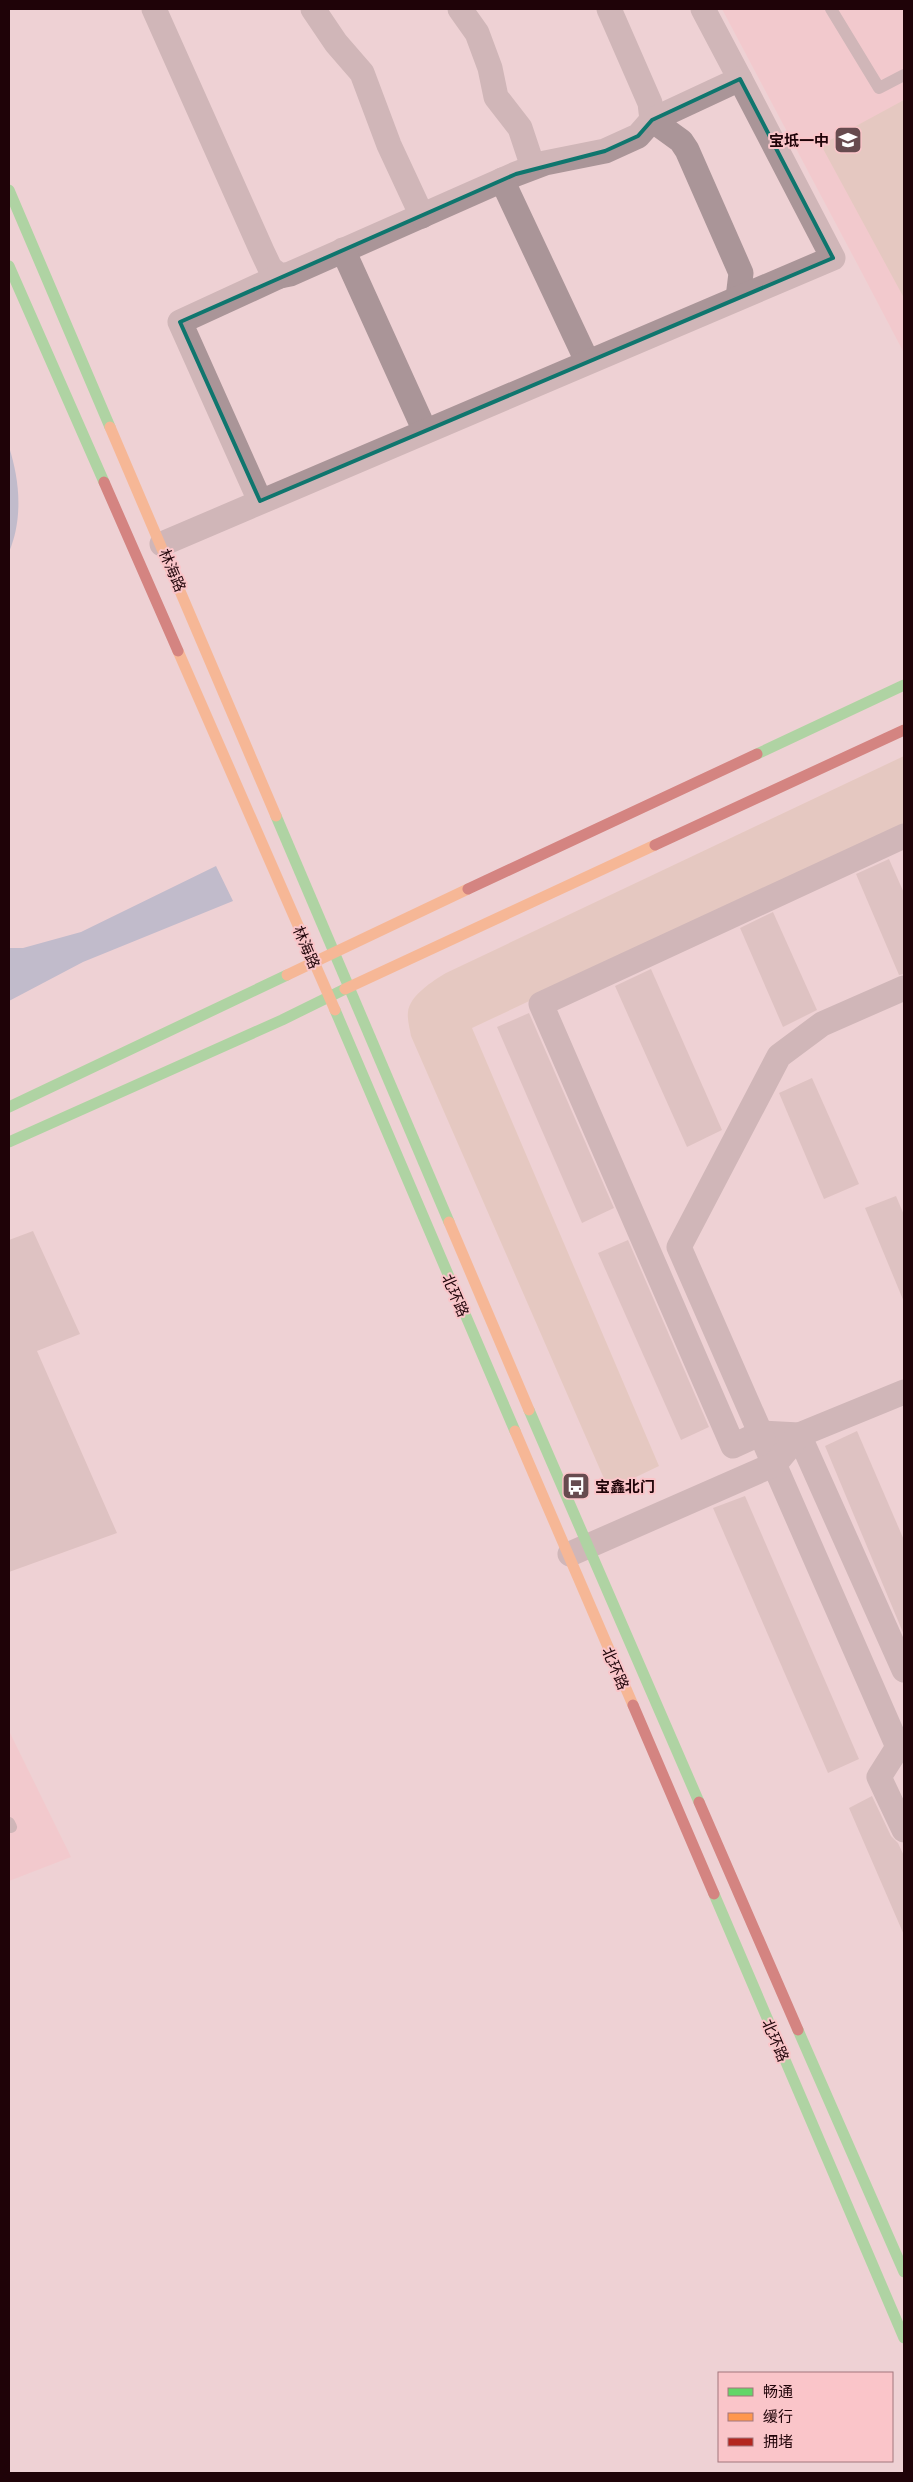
<svg xmlns="http://www.w3.org/2000/svg" width="913" height="2482" font-family="'Exo 2','Noto Sans SC',sans-serif">
	<style>
		.built { fill: #f6bfc5 }
		.green { fill: #dabdaa }
		.water { fill: #8b9fc2 }
		.building { fill: #cbafad }
		.lines { fill: none; stroke-linecap: round; stroke-linejoin: round }
		.lane { stroke: #aa9598; stroke-width: 12 }
		.street { stroke: #aa9598; stroke-width: 25 }
		.fast { stroke: #63d668; stroke-width: 11 }
		.slow { stroke: #ff974d; stroke-width: 11 }
		.jam { stroke: #b3261e; stroke-width: 11 }
		.marked { fill: none; stroke: #0f766e; stroke-width: 4; stroke-linejoin: round }
		.labels { text-anchor: middle; dominant-baseline: central; stroke-width: 4; stroke-linejoin: round; paint-order: stroke }
		.poi-label { font-size: 15px; font-weight: bold; fill: #1f0308; stroke: #fac5c9; text-anchor: end }
		.street-label { font-size: 15px; fill: #1f0308; stroke: #fac5c9 }
	</style>
	<rect width="100%" height="100%" fill="#eed1d4"/>
	<!-- built -->
	<g class="built">
		<path d="M 722,9 L 904,9 L 904,353 L 861,271 Z"/>
		<path d="M 9,1731 L 71,1857 L 9,1881 Z"/>
	</g>
	<!-- green -->
	<g class="green">
		<path d="M 904,100 L 904,298 L 821,145 Z"/>
		<path d="M 904,756 L 904,825 L 472,1028 L 659,1466 L 609,1490 L 411,1036 C 410,1029 407,1020 408,1012 C 410,995 433,981 446,973 Z"/>
	</g>
	<!-- water -->
	<g class="water">
		<path d="M 9,447 C 20,481 23,519 9,552 Z"/>
		<path d="M 216,866 L 233,901 L 83,962 L 9,1001 L 9,948 L 23,948 L 81,932 Z"/>
	</g>
	<!-- building -->
	<g class="building">
		<path d="M 889,859 L 904,893 L 904,974 L 899,975 L 856,874 Z"/>
		<path d="M 773,912 L 817,1010 L 783,1027 L 740,928 Z"/>
		<path d="M 651,969 L 722,1130 L 687,1147 L 615,986 Z"/>
		<path d="M 529,1013 L 614,1208 L 582,1223 L 497,1027 Z"/>
		<path d="M 812,1078 L 859,1184 L 824,1199 L 779,1093 Z"/>
		<path d="M 896,1196 L 904,1215 L 904,1302 L 865,1208 Z"/>
		<path d="M 33,1231 L 80,1334 L 37,1351 L 117,1533 L 9,1572 L 9,1240 Z"/>
		<path d="M 628,1240 L 709,1427 L 681,1440 L 598,1253 Z"/>
		<path d="M 857,1431 L 904,1540 L 904,1635 L 825,1446 Z"/>
		<path d="M 745,1496 L 859,1759 L 828,1773 L 713,1508 Z"/>
		<path d="M 872,1796 L 891,1836 L 898,1843 L 904,1856 L 904,1935 L 849,1808 Z"/>
	</g>
	<g class="lines">
		<!-- lane -->
		<g class="lane">
			<path d="M 831,9 L 879,88 L 904,75"/>
			<path d="M 9,1823 L 11,1827"/>
		</g>
		<!-- street -->
		<g class="street">
			<path d="M 154,9 L 262,251 L 270,268 L 280,276 L 290,274 L 516,174 L 545,163 L 605,151 L 638,136 L 652,120 L 650,103 L 609,9"/>
			<path d="M 313,9 L 336,43 L 362,73 L 389,145 L 422,216"/>
			<path d="M 460,9 L 477,33 L 490,68 L 496,97 L 520,128 L 533,167"/>
			<path d="M 703,9 L 740,79 L 652,120 L 681,141 L 687,150 L 741,273 L 738,298"/>
			<path d="M 502,180 L 587,361"/>
			<path d="M 343,250 L 425,431"/>
			<path d="M 260,501 L 180,322 L 280,276"/>
			<path d="M 162,544 L 833,258 L 740,79"/>
			<path d="M 904,836 L 541,1004 L 733,1446 L 761,1433 L 799,1435 L 904,1670"/>
			<path d="M 904,988 L 822,1024 L 779,1056 L 679,1247 L 898,1747 L 879,1777 L 904,1830"/>
			<path d="M 570,1554 L 775,1464 L 799,1435 L 904,1392"/>
		</g>
		<!-- fast -->
		<g class="fast">
			<path d="M 9,190 L 110,427"/>
			<path d="M 9,266 L 104,482"/>
			<path d="M 757,754 L 904,685"/>
			<path d="M 276,816 L 449,1222"/>
			<path d="M 335,1010 L 515,1431"/>
			<path d="M 9,1107 L 287,975"/>
			<path d="M 9,1142 L 282,1020 L 345,989"/>
			<path d="M 529,1410 L 699,1802"/>
			<path d="M 714,1894 L 904,2338"/>
			<path d="M 798,2030 L 904,2272"/>
		</g>
		<!-- slow -->
		<g class="slow">
			<path d="M 110,427 L 276,816"/>
			<path d="M 178,651 L 335,1010"/>
			<path d="M 287,975 L 468,889"/>
			<path d="M 345,989 L 655,845"/>
			<path d="M 449,1222 L 529,1410"/>
			<path d="M 515,1431 L 633,1705"/>
		</g>
		<!-- jam -->
		<g class="jam">
			<path d="M 104,482 L 178,651"/>
			<path d="M 655,845 L 904,730"/>
			<path d="M 468,889 L 757,754"/>
			<path d="M 633,1705 L 714,1894"/>
			<path d="M 699,1802 L 798,2030"/>
		</g>
	</g>
	<!-- marked area -->
	<path d="M0 0H913V2482H0ZM 740,79 L 833,258 L 260,501 L 180,322 L 516,174 L 605,151 L 638,136 L 652,120 Z" fill="#eed1d4" fill-opacity=".55" fill-rule="evenodd"/>
	<path class="marked" d="M 740,79 L 833,258 L 260,501 L 180,322 L 516,174 L 605,151 L 638,136 L 652,120 Z"/>
	<!-- icons -->
	<defs>
		<symbol id="school-square" viewBox="-11 -11 22 22"><rect x="-9" y="-9" width="18" height="18" rx="4" fill="#674b4f" stroke="#fac5c9"/><path d="M0-5L7-2L0 1L-7-2ZM-4 1L0 2.5L4 1V4Q0 6-4 4Z" fill="#fff"/></symbol>
		<symbol id="bus-square" viewBox="-11 -11 22 22"><rect x="-9" y="-9" width="18" height="18" rx="4" fill="#674b4f" stroke="#fac5c9"/><path d="M-5-6H5V4H4V6H2V4H-2V6H-4V4H-5ZM-3.5-4V0h7V-4ZM-3.5 1.2v1.5H-2V1.2ZM2 1.2v1.5H3.5V1.2Z" fill="#fff"/></symbol>
	</defs>
	<g fill-rule="evenodd">
		<use href="#school-square" x="832" y="124" width="32" height="32"/>
		<use href="#bus-square" x="560" y="1470" width="32" height="32"/>
	</g>
	<g class="labels">
		<!-- poi labels -->
		<g class="poi-label">
			<text x="829" y="140">宝坻一中</text>
			<text x="595" y="1486" text-anchor="start">宝鑫北门</text>
		</g>
		<!-- street labels -->
		<g class="street-label">
			<text transform="translate(173 570) rotate(67)">林海路</text>
			<text transform="translate(307 947) rotate(67)">林海路</text>
			<text transform="translate(456 1295) rotate(67)">北环路</text>
			<text transform="translate(616 1668) rotate(67)">北环路</text>
			<text transform="translate(776 2040) rotate(67)">北环路</text>
		</g>
	</g>
	<!-- border -->
	<rect width="913" height="2482" fill="none" stroke="#1f0308" stroke-width="20"/>
	<!-- legend -->
	<rect x="718" y="2372" width="175" height="90" fill="#fac5c9" stroke="#a2777c"/>
	<rect x="728" y="2388" width="25" height="8" fill="#63d668" stroke="#a2777c"/>
	<text x="763" y="2397" font-size="15" fill="#1f0308">畅通</text>
	<rect x="728" y="2413" width="25" height="8" fill="#ff974d" stroke="#a2777c"/>
	<text x="763" y="2422" font-size="15" fill="#1f0308">缓行</text>
	<rect x="728" y="2438" width="25" height="8" fill="#b3261e" stroke="#a2777c"/>
	<text x="763" y="2447" font-size="15" fill="#1f0308">拥堵</text>
</svg>
